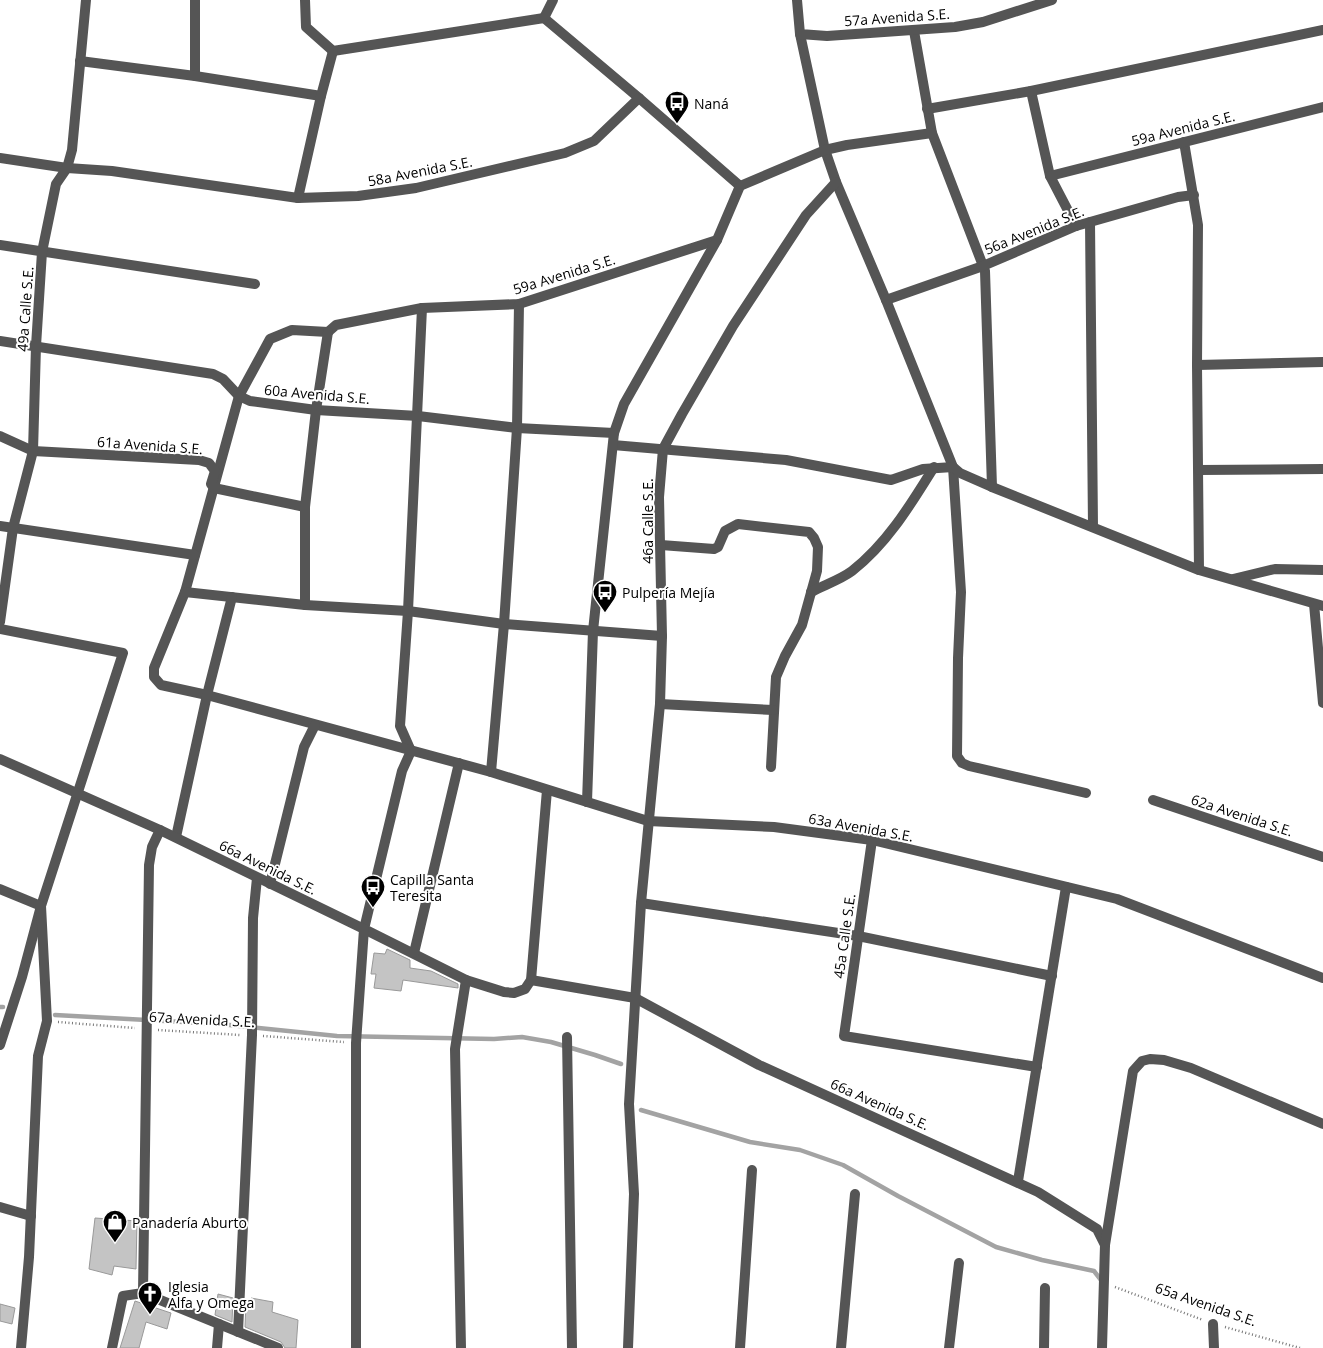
<svg xmlns="http://www.w3.org/2000/svg" width="1323" height="1348" font-family="'Open Sans',sans-serif">
	<style>
		.lines { fill: none; stroke-linecap: round; stroke-linejoin: round }
		.stream { stroke: #a3a3a3; stroke-width: 4.5 }
		.building { fill: #c4c4c4; stroke: #999 }
		.path { stroke: #777; stroke-width: 2.5; stroke-dasharray: 1 2.5; stroke-linecap: butt }
		.minor { stroke: #555; stroke-width: 10 }
		.tertiary { stroke: #555; stroke-width: 10 }
		.labels { text-anchor: middle; dominant-baseline: central; stroke-width: 4; stroke-linejoin: round; paint-order: stroke }
		.street-label { font-size: 14px; fill: #000; stroke: #fff }
		.poi-label { font-size: 14px; fill: #000; stroke: #fff; text-anchor: start }
	</style>
	<rect width="100%" height="100%" fill="#fff"/>
	<g class="lines">
		<!-- stream -->
		<g class="stream">
			<path d="M 0,1007 L 3,1007"/>
			<path d="M 55,1015 L 220,1024 L 337,1036 L 494,1039 L 522,1037 L 551,1042 L 595,1055 L 621,1064"/>
			<path d="M 641,1110 L 750,1142 L 800,1150 L 843,1165 L 898,1196 L 996,1247 L 1042,1260 L 1094,1271 L 1101,1280"/>
		</g>
	</g>
	<!-- building -->
	<g class="building">
		<path d="M 387,949 L 410,960 L 410,968 L 431,971 L 458,984 L 458,988 L 403,980 L 401,991 L 374,988 L 376,974 L 371,974 L 374,953 L 385,954 Z"/>
		<path d="M 95,1218 L 137,1221 L 136,1269 L 114,1266 L 112,1275 L 89,1269 Z"/>
		<path d="M 218,1294 L 233,1298 L 232,1322 L 215,1315 Z"/>
		<path d="M 251,1298 L 273,1302 L 272,1312 L 298,1320 L 296,1348 L 285,1348 L 281,1342 L 245,1327 L 246,1301 L 251,1302 Z"/>
		<path d="M 135,1301 L 171,1313 L 167,1329 L 146,1322 L 139,1348 L 120,1348 Z"/>
		<path d="M 0,1304 L 15,1308 L 12,1324 L 0,1321 Z"/>
	</g>
	<g class="lines">
		<!-- path -->
		<g class="path">
			<path d="M 58,1022 L 135,1028"/>
			<path d="M 158,1030 L 240,1035"/>
			<path d="M 263,1036 L 344,1042"/>
			<path d="M 1115,1287 L 1203,1320"/>
			<path d="M 1225,1327 L 1300,1348"/>
		</g>
		<!-- minor -->
		<g class="minor">
			<path d="M 195,0 L 195,76"/>
			<path d="M 305,0 L 306,27 L 333,51 L 544,18 L 639,98 L 740,186"/>
			<path d="M 544,18 L 553,0"/>
			<path d="M 914,31 L 932,133 L 985,271 L 992,487"/>
			<path d="M 800,34 L 825,150 L 836,182 L 886,300 L 953,467 L 961,592 L 958,658 L 957,756 L 962,763 L 969,766 L 1086,793"/>
			<path d="M 80,61 L 195,76 L 321,96"/>
			<path d="M 1031,91 L 1050,176 L 1076,226"/>
			<path d="M 927,109 L 1031,91 L 1323,30"/>
			<path d="M 1184,142 L 1198,225 L 1197,365 L 1199,570"/>
			<path d="M 0,158 L 67,168 L 112,171 L 298,198 L 358,196 L 416,188 L 565,153 L 594,141 L 639,98"/>
			<path d="M 1050,176 L 1323,107"/>
			<path d="M 298,198 L 321,96 L 333,51"/>
			<path d="M 1090,222 L 1093,527"/>
			<path d="M 0,245 L 255,284"/>
			<path d="M 886,300 L 983,266 L 1076,226 L 1178,197 L 1194,195"/>
			<path d="M 422,308 L 408,611 L 400,726 L 411,751 L 402,771 L 364,929 L 466,980 L 504,992 L 514,993 L 525,989 L 531,980 L 547,790"/>
			<path d="M 328,332 L 292,330 L 270,339 L 239,396 L 185,592 L 154,668 L 154,677 L 161,685 L 207,695 L 491,772 L 648,821 L 774,827 L 872,840 L 1117,899 L 1323,978"/>
			<path d="M 328,332 L 336,325 L 422,308 L 519,304 L 717,240"/>
			<path d="M 0,341 L 213,374 L 223,379 L 239,396 L 250,401 L 316,410 L 418,416 L 517,428 L 614,433"/>
			<path d="M 1197,365 L 1323,362"/>
			<path d="M 0,436 L 33,451 L 199,460 L 209,463 L 215,471 L 211,484 L 214,488 L 305,507"/>
			<path d="M 613,445 L 786,460 L 891,480 L 923,469 L 953,467 L 960,473 L 992,487 L 1199,570 L 1323,606"/>
			<path d="M 1199,470 L 1323,469"/>
			<path d="M 0,526 L 195,555"/>
			<path d="M 661,545 L 714,549 L 718,547 L 725,531 L 738,524 L 809,532 L 814,538 L 818,547 L 817,571 L 802,625 L 785,656 L 776,677 L 771,767"/>
			<path d="M 1233,579 L 1275,569 L 1323,570"/>
			<path d="M 185,592 L 305,605 L 408,611 L 504,624 L 662,636"/>
			<path d="M 811,592 C 824,585 840,580 852,571 C 887,544 911,504 934,467"/>
			<path d="M 1314,604 L 1323,703"/>
			<path d="M 305,605 L 305,507 L 316,410 L 328,332"/>
			<path d="M 0,622 L 13,528 L 33,451 L 36,346 L 42,252 L 56,184 L 67,168 L 72,150 L 86,0"/>
			<path d="M 0,629 L 123,653 L 41,906 L 22,977 L 0,1045"/>
			<path d="M 660,704 L 773,710"/>
			<path d="M 491,772 L 504,624 L 517,428 L 519,304"/>
			<path d="M 1153,800 L 1323,857"/>
			<path d="M 587,802 L 593,631 L 614,433 L 624,404 L 717,240 L 740,186 L 825,150 L 847,145 L 932,133"/>
			<path d="M 176,837 L 207,695 L 232,597"/>
			<path d="M 872,840 L 844,1036 L 1037,1067"/>
			<path d="M 270,884 L 304,747 L 315,725"/>
			<path d="M 0,889 L 41,906 L 47,1021 L 38,1056 L 29,1257 L 21,1348"/>
			<path d="M 641,903 L 858,936 L 1052,976"/>
			<path d="M 414,953 L 459,763"/>
			<path d="M 531,980 L 635,998 L 759,1065 L 1038,1192 L 1097,1229 L 1105,1245"/>
			<path d="M 567,1037 L 572,1348"/>
			<path d="M 1018,1181 L 1066,887"/>
			<path d="M 0,1207 L 31,1216"/>
			<path d="M 143,1293 L 149,865 L 152,847 L 160,830"/>
			<path d="M 143,1293 L 278,1348"/>
			<path d="M 1213,1324 L 1214,1348"/>
			<path d="M 238,1332 L 252,1035 L 253,918 L 257,878"/>
			<path d="M 112,1348 L 123,1296 L 143,1293"/>
			<path d="M 217,1348 L 219,1324"/>
			<path d="M 461,1348 L 455,1049 L 466,980"/>
			<path d="M 628,1348 L 634,1194 L 629,1104 L 641,903 L 660,704 L 662,636 L 659,497 L 663,449 L 682,414 L 733,326 L 806,215 L 836,182"/>
			<path d="M 740,1348 L 752,1170"/>
			<path d="M 841,1348 L 855,1194"/>
			<path d="M 949,1348 L 959,1263"/>
			<path d="M 1044,1348 L 1045,1288"/>
			<path d="M 1102,1348 L 1105,1245 L 1133,1071 L 1142,1061 L 1150,1059 L 1164,1060 L 1191,1068 L 1323,1124"/>
		</g>
		<!-- tertiary -->
		<g class="tertiary">
			<path d="M 797,0 L 800,34 L 827,36 L 955,27 L 983,22 L 1052,0"/>
			<path d="M 0,759 L 160,830 L 364,929 L 356,1043 L 356,1348"/>
		</g>
	</g>
	<!-- icons -->
	<defs>
		<symbol id="bus-pin" viewBox="-11 -11 22 30"><path d="M0 17L-7.5 6A9.5 9.5 0 1 1 7.5 6Z" fill="#000" stroke="#fff"/><path d="M-5-6H5V4H4V6H2V4H-2V6H-4V4H-5ZM-3.5-4V0h7V-4ZM-3.5 1.2v1.5H-2V1.2ZM2 1.2v1.5H3.5V1.2Z" fill="#fff"/></symbol>
		<symbol id="shop-pin" viewBox="-11 -11 22 30"><path d="M0 17L-7.5 6A9.5 9.5 0 1 1 7.5 6Z" fill="#000" stroke="#fff"/><path d="M-5-2.5h2.3a2.7 3.5 0 0 1 5.4 0H5L5.5 6h-11ZM-1.5-2.5h3a1.5 2.3 0 0 0-3 0Z" fill="#fff"/></symbol>
		<symbol id="church-pin" viewBox="-11 -11 22 30"><path d="M0 17L-7.5 6A9.5 9.5 0 1 1 7.5 6Z" fill="#000" stroke="#fff"/><path d="M-1.2-6h2.4v3.5h3.3v2.4h-3.3V6h-2.4V-.1h-3.3v-2.4h3.3Z" fill="#fff"/></symbol>
	</defs>
	<g fill-rule="evenodd">
		<use href="#bus-pin" x="663" y="89" width="28" height="38"/>
		<use href="#bus-pin" x="591" y="578" width="28" height="38"/>
		<use href="#bus-pin" x="359" y="873" width="28" height="38"/>
		<use href="#shop-pin" x="101" y="1208" width="28" height="38"/>
		<use href="#church-pin" x="136" y="1280" width="28" height="38"/>
	</g>
	<g class="labels">
		<!-- street labels -->
		<g class="street-label">
			<text transform="translate(897 17) rotate(-4)">57a Avenida S.E.</text>
			<text transform="translate(1183 128) rotate(-14)">59a Avenida S.E.</text>
			<text transform="translate(420 171) rotate(-11)">58a Avenida S.E.</text>
			<text transform="translate(1034 230) rotate(-22)">56a Avenida S.E.</text>
			<text transform="translate(564 274) rotate(-17)">59a Avenida S.E.</text>
			<text transform="translate(25 309) rotate(-86)">49a Calle S.E.</text>
			<text transform="translate(317 394) rotate(5)">60a Avenida S.E.</text>
			<text transform="translate(150 445) rotate(4)">61a Avenida S.E.</text>
			<text transform="translate(647 521) rotate(-90)">46a Calle S.E.</text>
			<text transform="translate(1242 815) rotate(18)">62a Avenida S.E.</text>
			<text transform="translate(861 827) rotate(10)">63a Avenida S.E.</text>
			<text transform="translate(268 867) rotate(26)">66a Avenida S.E.</text>
			<text transform="translate(844 936) rotate(-82)">45a Calle S.E.</text>
			<text transform="translate(202 1019) rotate(3)">67a Avenida S.E.</text>
			<text transform="translate(880 1104) rotate(24)">66a Avenida S.E.</text>
			<text transform="translate(1206 1304) rotate(19)">65a Avenida S.E.</text>
		</g>
		<!-- poi labels -->
		<g class="poi-label">
			<text x="694" y="103">Naná</text>
			<text x="622" y="592">Pulpería Mejía</text>
			<text x="390" y="879">Capilla Santa<tspan x="390" dy="16">Teresita</tspan></text>
			<text x="132" y="1222">Panadería Aburto</text>
			<text x="168" y="1286">Iglesia<tspan x="168" dy="16">Alfa y Omega</tspan></text>
		</g>
	</g>
</svg>
